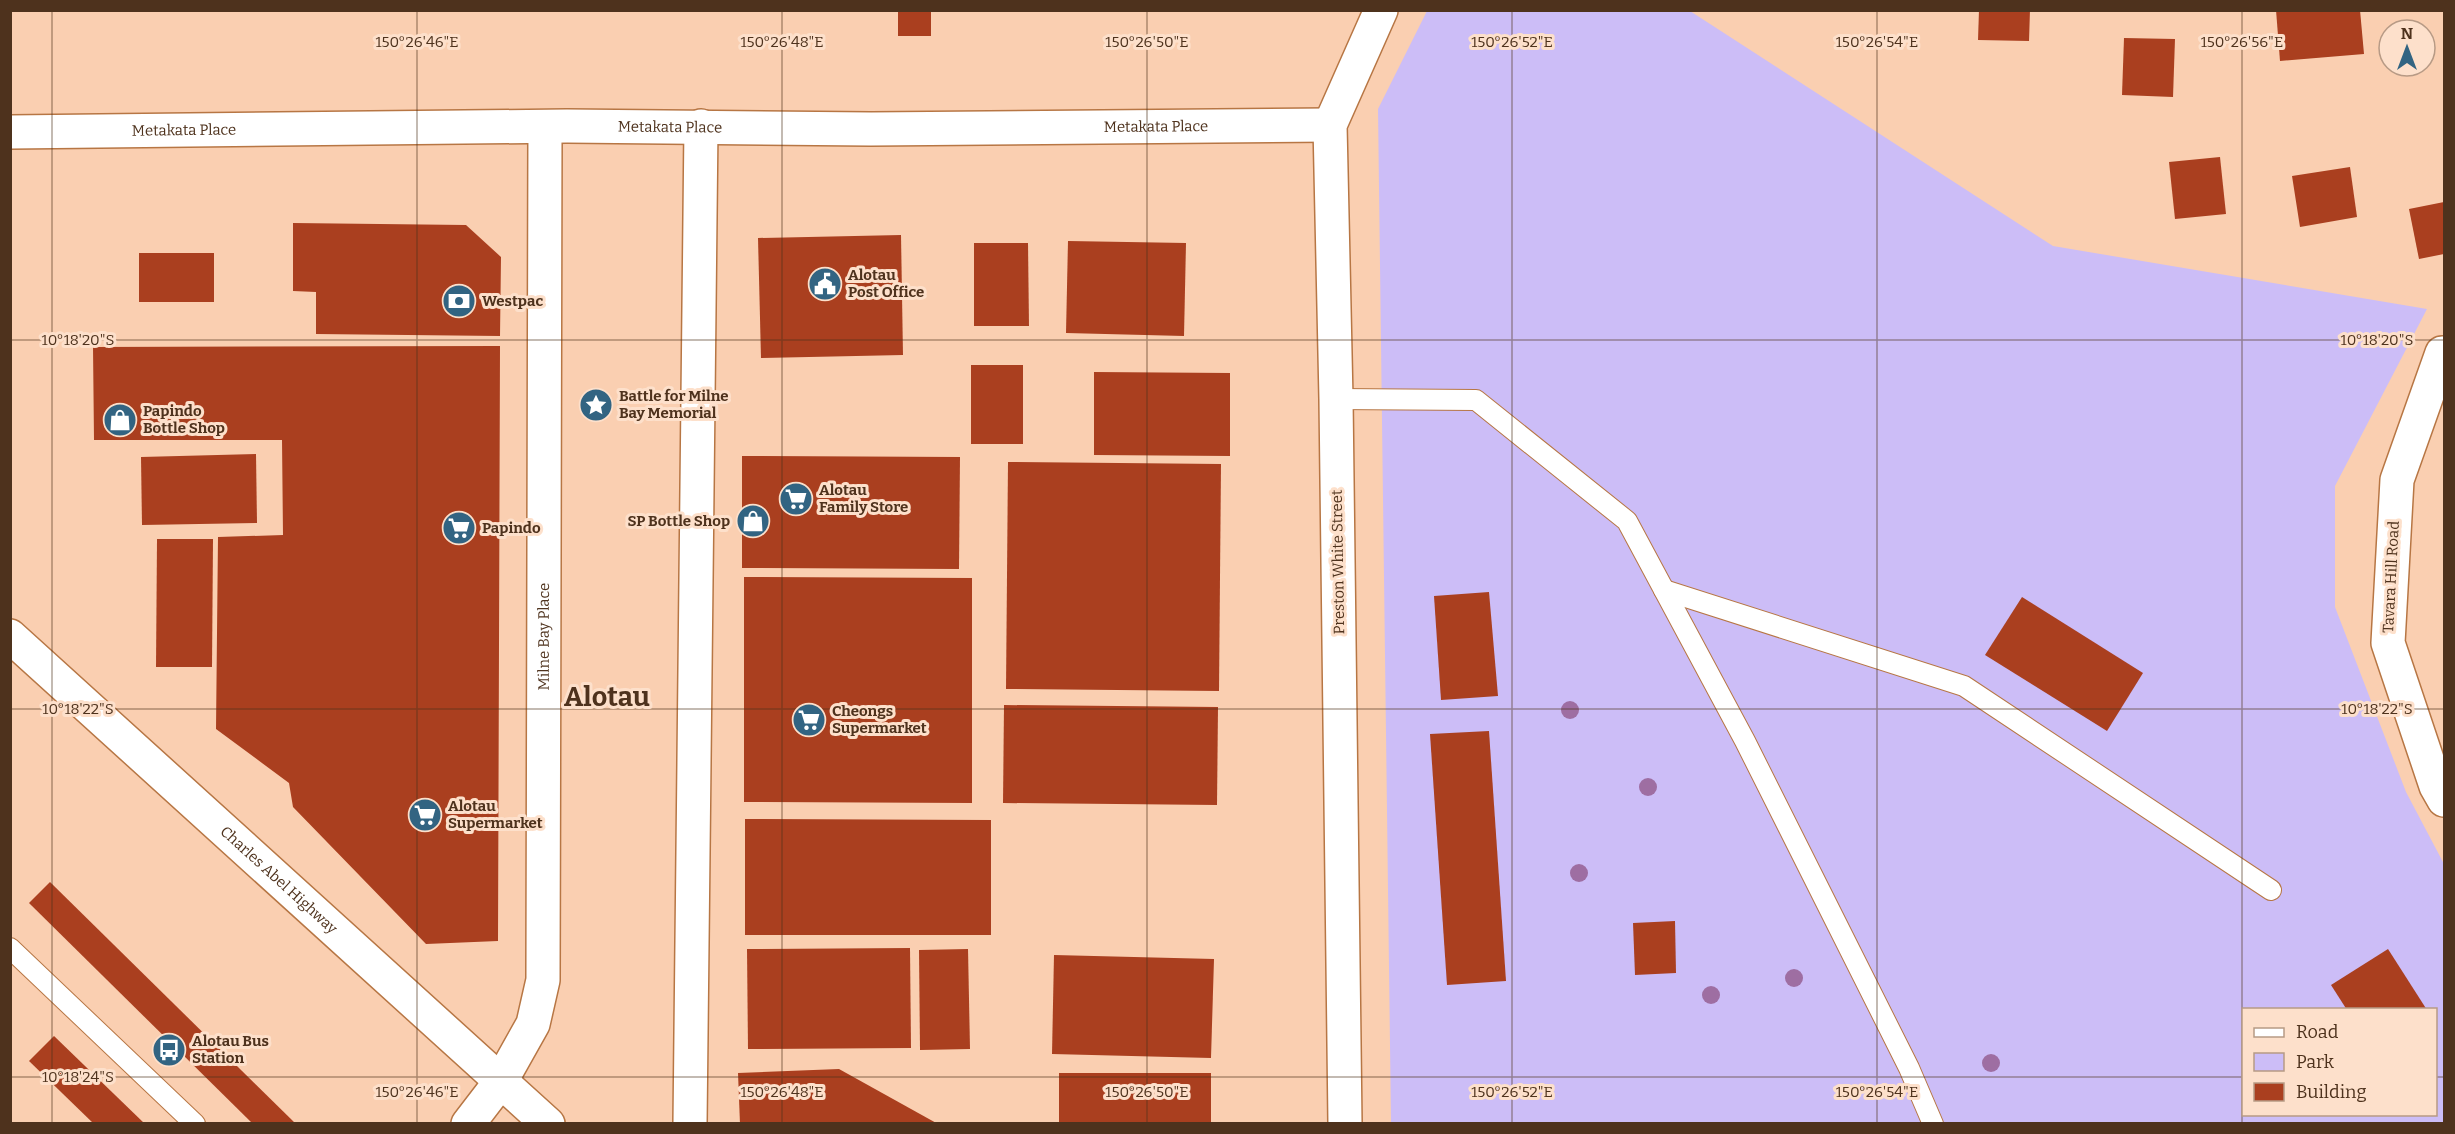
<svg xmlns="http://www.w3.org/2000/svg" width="2455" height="1134" font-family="Bitter,serif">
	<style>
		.green { fill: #ccbdf7; fill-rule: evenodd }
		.building { fill: #aa3f1f }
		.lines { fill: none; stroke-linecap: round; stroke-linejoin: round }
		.lane-casing { stroke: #b77644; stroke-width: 22 }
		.street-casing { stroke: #b77644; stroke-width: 36 }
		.primary-casing { stroke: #b77644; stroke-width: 36 }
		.lane { stroke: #fff; stroke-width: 20 }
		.street { stroke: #fff; stroke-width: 33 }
		.primary { stroke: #fff; stroke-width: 33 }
		.tree { fill: #9e6ea2 }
		.ticks { fill: none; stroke: #4e321d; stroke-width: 1.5; stroke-opacity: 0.45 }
		.labels { text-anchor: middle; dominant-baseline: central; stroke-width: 6; stroke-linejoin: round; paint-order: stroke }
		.street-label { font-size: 15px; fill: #4e321d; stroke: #fde0cb }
		.poi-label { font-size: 15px; font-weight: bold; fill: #4e321d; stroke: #fde0cb; text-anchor: start }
		.town-label { font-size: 27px; font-weight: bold; fill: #4e321d; stroke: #fde0cb }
		.ticks-label { font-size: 15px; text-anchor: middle; fill: #4e321d; stroke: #fde0cb; stroke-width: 6; stroke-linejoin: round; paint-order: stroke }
	</style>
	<rect width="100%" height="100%" fill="#facfb1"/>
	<!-- green -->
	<path class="green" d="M 1427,11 L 1690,11 L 2053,246 L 2427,309 L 2335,486 L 2335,607 L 2406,792 L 2444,864 L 2444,1123 L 1391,1123 L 1378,109 ZM 2244,1010 L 2436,1010 L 2436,1114 L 2244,1114 Z"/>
	<!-- building -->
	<g class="building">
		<rect x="898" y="10" width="33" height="26"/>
		<path d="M 1979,10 L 2030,10 L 2029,41 L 1978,40 Z"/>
		<path d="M 2276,10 L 2360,10 L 2364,54 L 2280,61 Z"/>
		<path d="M 2124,38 L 2175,39 L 2173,97 L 2122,95 Z"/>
		<path d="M 2220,157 L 2226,214 L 2175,219 L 2169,162 Z"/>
		<path d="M 2350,167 L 2357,217 L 2300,227 L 2292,176 Z"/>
		<path d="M 2444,202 L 2444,254 L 2419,259 L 2409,209 Z"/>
		<path d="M 293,223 L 466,225 L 501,257 L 500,336 L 316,334 L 316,292 L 293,291 Z"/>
		<path d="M 901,235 L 903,355 L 761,358 L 758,238 Z"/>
		<path d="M 1068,241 L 1186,243 L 1184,336 L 1066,333 Z"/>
		<path d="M 974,243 L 1028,243 L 1029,326 L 974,326 Z"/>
		<rect x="139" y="253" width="75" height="49"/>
		<path d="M 500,346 L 498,941 L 426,944 L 293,807 L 289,783 L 216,729 L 218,537 L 283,535 L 282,440 L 94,440 L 93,347 Z"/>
		<rect x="971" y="365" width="52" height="79"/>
		<path d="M 1094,372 L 1230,373 L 1230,456 L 1094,455 Z"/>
		<path d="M 256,454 L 257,523 L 142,525 L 141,457 Z"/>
		<path d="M 742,456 L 960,457 L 959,569 L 742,568 Z"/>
		<path d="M 1008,462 L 1221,464 L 1219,691 L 1006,689 Z"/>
		<path d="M 157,539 L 213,539 L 212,667 L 156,667 Z"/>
		<path d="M 744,577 L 972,578 L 972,803 L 744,802 Z"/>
		<path d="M 1489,592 L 1498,696 L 1441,700 L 1434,596 Z"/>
		<path d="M 2022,597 L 2143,673 L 2107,731 L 1985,655 Z"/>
		<path d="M 1004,705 L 1218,707 L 1217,805 L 1003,803 Z"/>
		<path d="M 1489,731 L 1506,981 L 1447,985 L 1430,734 Z"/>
		<path d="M 745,819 L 991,820 L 991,935 L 745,935 Z"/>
		<path d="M 50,882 L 296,1124 L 253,1124 L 29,903 Z"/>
		<path d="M 1675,921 L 1676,973 L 1635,975 L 1633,923 Z"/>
		<path d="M 910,948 L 911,1048 L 748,1049 L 747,949 Z"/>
		<path d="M 968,949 L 970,1049 L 920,1050 L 919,950 Z"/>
		<path d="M 2388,949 L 2427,1010 L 2347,1010 L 2331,985 Z"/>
		<path d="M 1054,955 L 1214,959 L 1211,1058 L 1052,1054 Z"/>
		<path d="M 54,1036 L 145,1124 L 94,1124 L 29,1061 Z"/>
		<path d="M 839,1069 L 938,1124 L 740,1124 L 738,1073 Z"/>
		<rect x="1059" y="1073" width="152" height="51"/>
	</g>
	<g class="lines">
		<defs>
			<g id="lane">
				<path d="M 1336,399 L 1476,400 L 1627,521 L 1745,741 L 1909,1068 L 1933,1124"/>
				<path d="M 1664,590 L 1964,686 L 2271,890"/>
				<path d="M 10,948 L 195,1124"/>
			</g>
			<g id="street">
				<path id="s1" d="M 10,132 L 567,126 L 871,129 L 1330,125"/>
				<path d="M 2444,353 L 2442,353 L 2397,480 L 2388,643 L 2436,786 L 2444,800"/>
				<path id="s2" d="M 468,1124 L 501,1081 L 533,1024 L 543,980 L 545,127"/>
				<path d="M 690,1124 L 701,126"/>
				<path d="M 1345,1124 L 1336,399 L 1330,125 L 1381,10"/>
			</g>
			<g id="primary">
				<path id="s3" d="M 10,636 L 548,1124"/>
			</g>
		</defs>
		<!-- lane casing -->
		<use href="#lane" class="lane-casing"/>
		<!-- street casing -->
		<use href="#street" class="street-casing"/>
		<!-- primary casing -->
		<use href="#primary" class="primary-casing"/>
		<!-- lane -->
		<use href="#lane" class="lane"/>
		<!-- street -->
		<use href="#street" class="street"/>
		<!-- primary -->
		<use href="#primary" class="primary"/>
	</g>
	<!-- trees -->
	<g class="tree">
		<circle cx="1570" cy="710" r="9"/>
		<circle cx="1648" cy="787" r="9"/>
		<circle cx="1579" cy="873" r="9"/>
		<circle cx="1794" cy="978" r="9"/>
		<circle cx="1711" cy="995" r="9"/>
		<circle cx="1991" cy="1063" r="9"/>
	</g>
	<!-- ticks -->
	<path class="ticks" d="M 52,10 L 52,1124M 417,10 L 417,1124M 782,10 L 782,1124M 1147,10 L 1147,1124M 1512,10 L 1512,1124M 1877,10 L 1877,1124M 2242,10 L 2242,1124M 10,340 L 2444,340M 10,709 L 2444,709M 10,1077 L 2244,1077M 2436,1077 L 2444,1077"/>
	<!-- icons -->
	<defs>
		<symbol id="civic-disc" viewBox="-11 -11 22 22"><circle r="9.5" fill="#326482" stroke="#fde0cb"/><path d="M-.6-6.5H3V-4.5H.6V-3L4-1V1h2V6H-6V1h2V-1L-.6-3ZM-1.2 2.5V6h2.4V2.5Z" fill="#fff"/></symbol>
		<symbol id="bank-disc" viewBox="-11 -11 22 22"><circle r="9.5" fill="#326482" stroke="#fde0cb"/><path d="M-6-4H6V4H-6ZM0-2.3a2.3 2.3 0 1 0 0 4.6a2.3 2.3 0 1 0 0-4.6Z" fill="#fff"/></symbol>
		<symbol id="sight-disc" viewBox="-11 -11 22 22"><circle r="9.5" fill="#326482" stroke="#fde0cb"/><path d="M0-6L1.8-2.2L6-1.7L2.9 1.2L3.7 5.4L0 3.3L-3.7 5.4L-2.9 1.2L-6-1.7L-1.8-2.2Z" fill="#fff"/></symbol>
		<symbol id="shop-disc" viewBox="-11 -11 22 22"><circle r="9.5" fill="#326482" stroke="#fde0cb"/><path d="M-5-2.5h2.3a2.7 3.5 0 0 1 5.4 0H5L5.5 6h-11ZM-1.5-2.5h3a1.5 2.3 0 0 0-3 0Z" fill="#fff"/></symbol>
		<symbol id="supermarket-disc" viewBox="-11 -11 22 22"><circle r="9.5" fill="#326482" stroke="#fde0cb"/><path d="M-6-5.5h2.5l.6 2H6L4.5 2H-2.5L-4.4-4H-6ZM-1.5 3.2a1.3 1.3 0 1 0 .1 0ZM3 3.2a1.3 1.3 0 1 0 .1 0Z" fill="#fff"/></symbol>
		<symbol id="bus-disc" viewBox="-11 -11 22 22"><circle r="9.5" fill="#326482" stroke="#fde0cb"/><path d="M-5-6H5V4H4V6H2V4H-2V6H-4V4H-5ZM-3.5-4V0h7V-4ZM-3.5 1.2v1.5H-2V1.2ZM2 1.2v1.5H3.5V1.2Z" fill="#fff"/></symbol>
	</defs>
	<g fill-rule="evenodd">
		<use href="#civic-disc" x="806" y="265" width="38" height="38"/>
		<use href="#bank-disc" x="440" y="282" width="38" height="38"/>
		<use href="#sight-disc" x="577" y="386" width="38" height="38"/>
		<use href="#shop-disc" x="101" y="401" width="38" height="38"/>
		<use href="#supermarket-disc" x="777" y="480" width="38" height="38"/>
		<use href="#shop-disc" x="734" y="502" width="38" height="38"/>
		<use href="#supermarket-disc" x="440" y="509" width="38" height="38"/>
		<use href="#supermarket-disc" x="790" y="701" width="38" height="38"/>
		<use href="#supermarket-disc" x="406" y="796" width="38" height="38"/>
		<use href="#bus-disc" x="150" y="1031" width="38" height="38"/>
	</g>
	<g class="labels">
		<!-- street labels -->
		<g class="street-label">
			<text stroke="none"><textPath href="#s1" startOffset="660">Metakata Place</textPath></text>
			<text stroke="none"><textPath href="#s1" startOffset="1146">Metakata Place</textPath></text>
			<text stroke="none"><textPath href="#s1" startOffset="174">Metakata Place</textPath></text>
			<text transform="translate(1338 562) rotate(-91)">Preston White Street</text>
			<text transform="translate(2391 577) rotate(-87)">Tavara Hill Road</text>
			<text stroke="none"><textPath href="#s2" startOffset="508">Milne Bay Place</textPath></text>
			<text stroke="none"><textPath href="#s3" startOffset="363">Charles Abel Highway</textPath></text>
		</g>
		<!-- poi labels -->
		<g class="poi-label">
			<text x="848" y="275">Alotau<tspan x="848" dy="17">Post Office</tspan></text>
			<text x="482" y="301">Westpac</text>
			<text x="619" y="396">Battle for Milne<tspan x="619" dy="17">Bay Memorial</tspan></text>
			<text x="143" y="411">Papindo<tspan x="143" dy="17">Bottle Shop</tspan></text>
			<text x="819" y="490">Alotau<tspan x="819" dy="17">Family Store</tspan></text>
			<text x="730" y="521" text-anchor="end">SP Bottle Shop</text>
			<text x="482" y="528">Papindo</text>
			<text x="832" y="711">Cheongs<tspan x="832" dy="17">Supermarket</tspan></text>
			<text x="448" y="806">Alotau<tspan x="448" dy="17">Supermarket</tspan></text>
			<text x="192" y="1041">Alotau Bus<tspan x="192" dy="17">Station</tspan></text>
		</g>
		<!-- town labels -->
		<g class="town-label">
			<text x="607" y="697">Alotau</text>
		</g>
	</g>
	<g class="ticks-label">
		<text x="417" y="47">150°26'46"E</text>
		<text x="782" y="47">150°26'48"E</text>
		<text x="1147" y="47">150°26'50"E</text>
		<text x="1512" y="47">150°26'52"E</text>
		<text x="1877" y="47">150°26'54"E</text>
		<text x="2242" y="47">150°26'56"E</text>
		<text x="78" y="345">10°18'20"S</text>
		<text x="2377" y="345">10°18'20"S</text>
		<text x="78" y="714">10°18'22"S</text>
		<text x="2377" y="714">10°18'22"S</text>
		<text x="78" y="1082">10°18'24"S</text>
		<text x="417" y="1097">150°26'46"E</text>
		<text x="782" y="1097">150°26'48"E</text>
		<text x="1147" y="1097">150°26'50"E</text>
		<text x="1512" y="1097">150°26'52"E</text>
		<text x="1877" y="1097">150°26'54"E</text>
	</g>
	<!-- border -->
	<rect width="2455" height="1134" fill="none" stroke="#4e321d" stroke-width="24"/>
	<!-- legend -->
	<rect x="2242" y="1008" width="195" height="108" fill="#fde0cb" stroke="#b79a85" stroke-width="1.5"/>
	<rect x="2254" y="1028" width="30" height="9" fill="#ffffff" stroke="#b79a85" stroke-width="1.5"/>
	<text x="2296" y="1038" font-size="18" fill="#4e321d">Road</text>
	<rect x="2254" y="1053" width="30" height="18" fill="#ccbdf7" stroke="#b79a85" stroke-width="1.5"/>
	<text x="2296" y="1068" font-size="18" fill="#4e321d">Park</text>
	<rect x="2254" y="1083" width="30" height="18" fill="#aa3f1f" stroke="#b79a85" stroke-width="1.5"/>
	<text x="2296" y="1098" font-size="18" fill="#4e321d">Building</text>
	<!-- north arrow -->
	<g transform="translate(2407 48)"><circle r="28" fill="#fde0cb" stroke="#b79a85" stroke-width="1.5"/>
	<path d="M0-4.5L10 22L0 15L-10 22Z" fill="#326482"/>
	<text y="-9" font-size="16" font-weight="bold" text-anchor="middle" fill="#4e321d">N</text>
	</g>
</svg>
